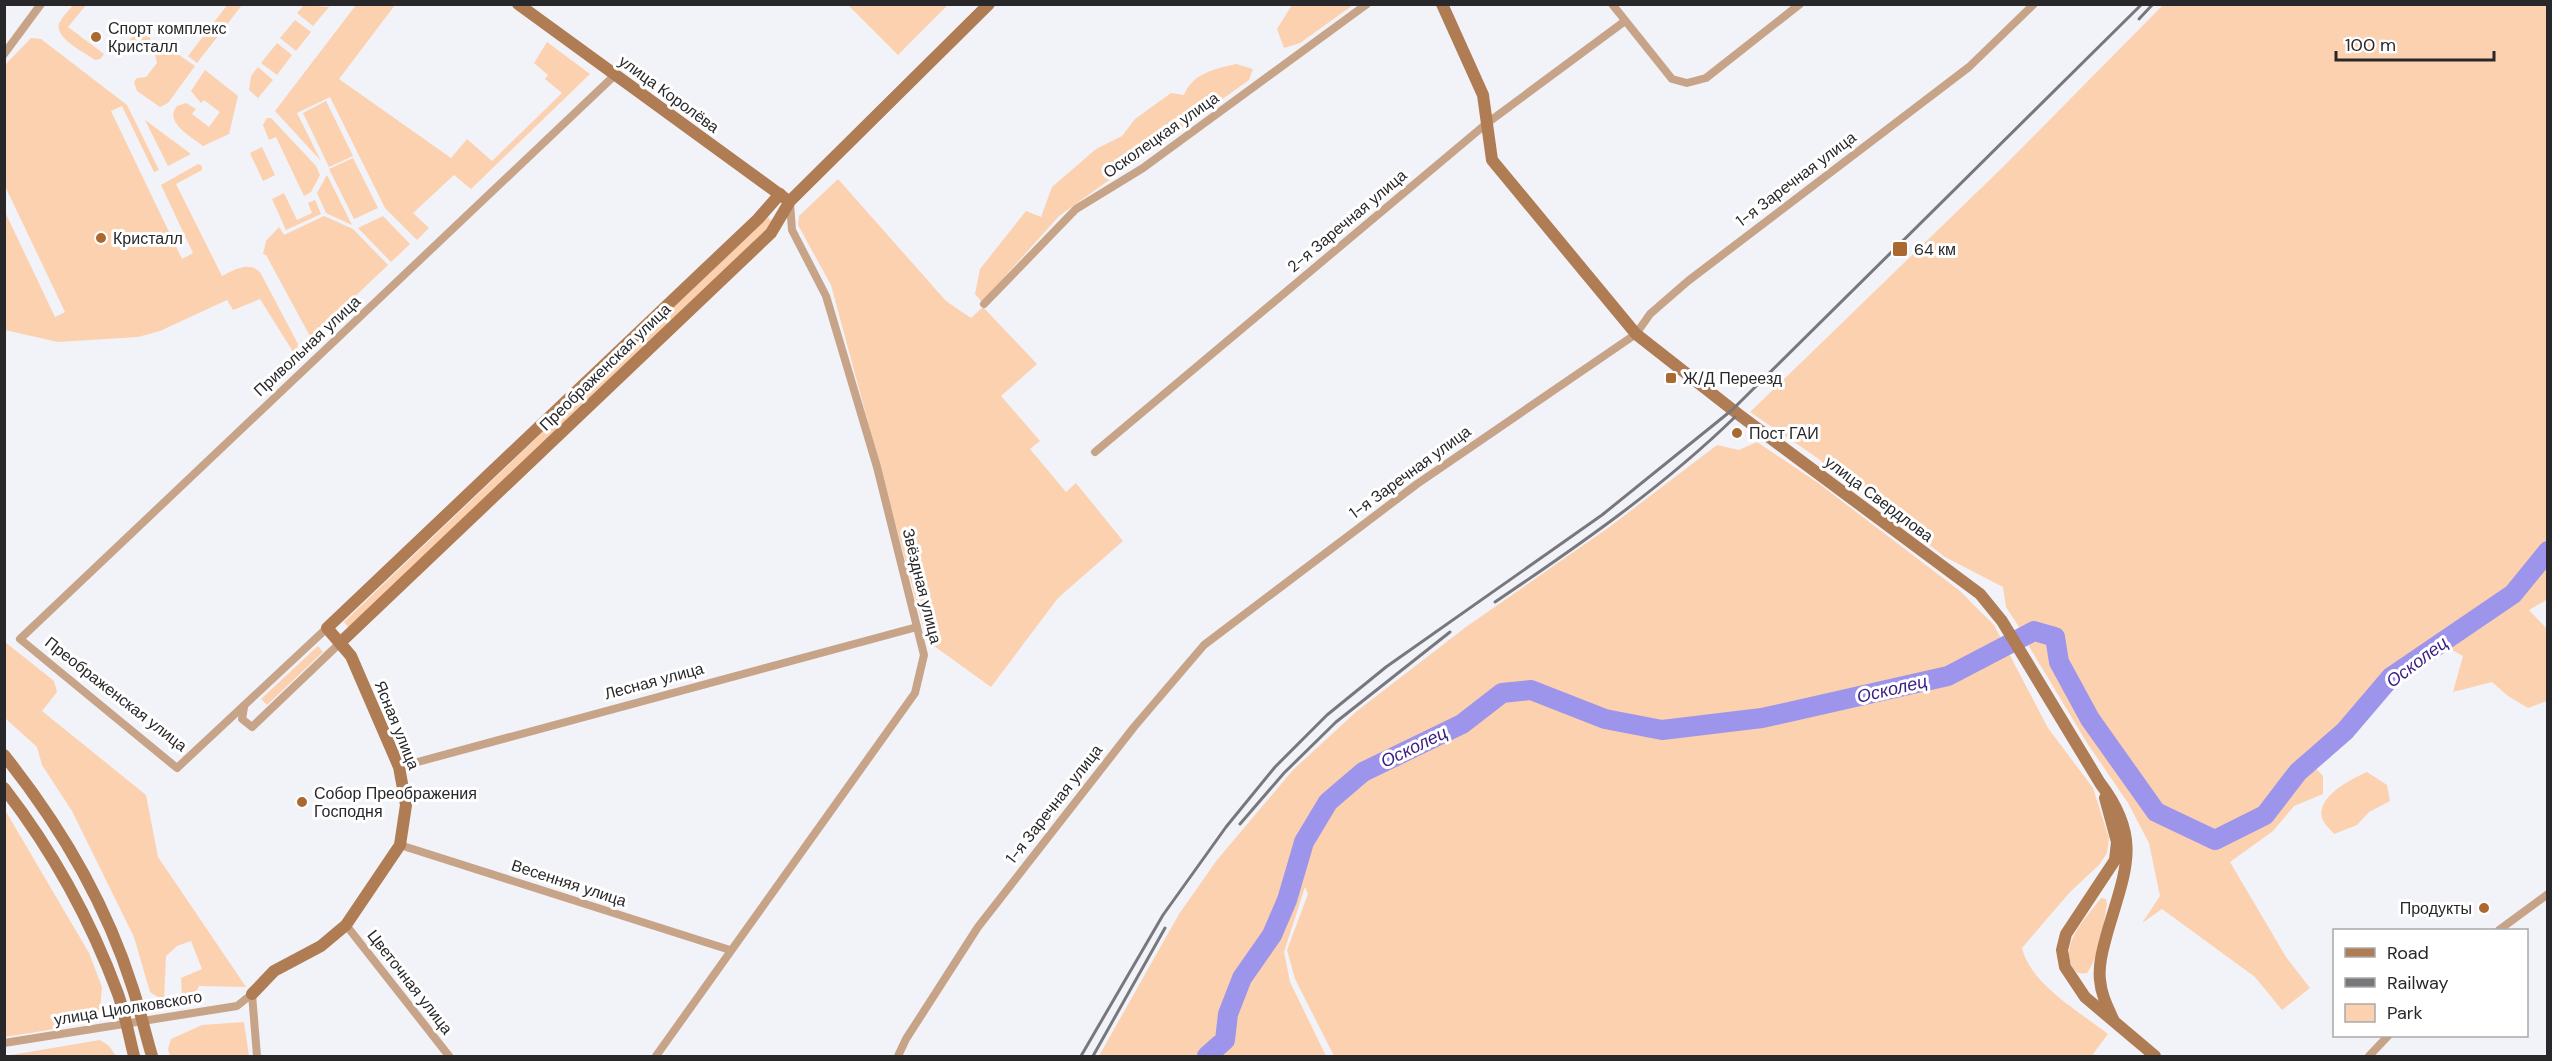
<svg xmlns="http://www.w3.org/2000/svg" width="2552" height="1061" font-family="'DM Sans',sans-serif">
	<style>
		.green { fill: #fcd1af }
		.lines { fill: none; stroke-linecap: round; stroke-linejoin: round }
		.river { stroke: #9d94ec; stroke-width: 20 }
		.street { stroke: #c7a488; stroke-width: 8 }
		.secondary { stroke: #b07c53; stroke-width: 12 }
		.rail { stroke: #77777c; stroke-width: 3 }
		.poi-dot { fill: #a96931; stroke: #fff; stroke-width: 2 }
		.labels { text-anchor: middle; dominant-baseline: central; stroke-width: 6; stroke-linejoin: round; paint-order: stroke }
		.poi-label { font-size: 16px; fill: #28282b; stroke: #fff; text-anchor: start }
		.street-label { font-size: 16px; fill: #28282b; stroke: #fff }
		.water-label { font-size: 18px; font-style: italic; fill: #391e83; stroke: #fff }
	</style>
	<rect width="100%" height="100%" fill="#f2f2f9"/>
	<!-- green -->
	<g class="green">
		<path d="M 228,4 L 242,5 L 197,63 L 188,56 Z"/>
		<path d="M 2164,4 L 2547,5 L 2548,599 L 2529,610 L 2547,629 L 2547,701 L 2528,708 L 2508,696 L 2492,682 L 2453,692 L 2463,656 L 2431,639 L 2388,676 L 2341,731 L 2304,756 L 2323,776 L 2323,794 L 2294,806 L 2273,831 L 2230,862 L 2286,957 L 2310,988 L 2282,1010 L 2255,977 L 2162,909 L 2142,923 L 2160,896 L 2149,843 L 2128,803 L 2087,743 L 2027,643 L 2035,634 L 2053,641 L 2055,663 L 2086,721 L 2153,816 L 2216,846 L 2261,806 L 2215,837 L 2160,808 L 2094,715 L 2064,660 L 2059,633 L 2033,625 L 2021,630 L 2006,607 L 2003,587 L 1945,557 L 1816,457 L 1750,412 L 2004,166 Z"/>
		<path d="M 73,5 L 86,5 L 68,27 L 104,54 L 100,59 L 95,60 C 86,53 55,39 59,24 C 61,18 69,10 73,5 Z"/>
		<path d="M 304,5 L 329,7 L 313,26 L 297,13 Z"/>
		<path d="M 356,5 L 395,5 L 339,79 L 451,158 L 467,139 L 492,161 L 562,93 L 545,79 L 548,75 L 534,63 L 547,42 L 590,74 L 471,189 L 454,175 L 413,213 L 429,228 L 417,240 L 385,208 L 330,97 L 297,113 L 321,161 L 275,111 Z"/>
		<path d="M 848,5 L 948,5 L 898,55 Z"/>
		<path d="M 1292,5 L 1292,4 L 1353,5 L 1300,43 L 1284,48 L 1277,29 Z"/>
		<path d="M 295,20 L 311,32 L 296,51 L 280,38 Z"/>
		<path d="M 136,32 L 150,37 L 150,43 L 144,51 L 136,53 L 117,38 L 126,45 Z"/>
		<path d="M 31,38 L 41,39 L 127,105 L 159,170 L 154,172 L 122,106 L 111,111 L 182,259 L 193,253 L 161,185 L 198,164 L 202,166 L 202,170 L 176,184 L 222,276 C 235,270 247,261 260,272 L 298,344 L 295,355 L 260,299 L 233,310 L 227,300 L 160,331 L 138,337 L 58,342 L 5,330 L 5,212 L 55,317 L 65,312 L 5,186 L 5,65 Z"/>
		<path d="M 277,43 L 292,55 L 277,75 L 261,63 Z"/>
		<path d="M 163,44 L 195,66 L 168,103 L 160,107 L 137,91 L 134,82 L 137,78 L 146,77 L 157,63 L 155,54 Z"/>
		<path d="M 1236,64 L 1253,69 L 1249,80 L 1059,216 L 982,302 L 975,294 L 980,269 L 1026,211 L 1041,217 L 1052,187 L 1096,149 L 1122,136 L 1135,119 L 1171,93 L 1184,95 C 1193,73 1215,69 1236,64 Z"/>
		<path d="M 258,67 L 273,80 L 258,98 L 249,90 L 251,76 Z"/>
		<path d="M 205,70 L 238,96 L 229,134 L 203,146 C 192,137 163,122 177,106 L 186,103 L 196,109 L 192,114 L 209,127 L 220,112 L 204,100 L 201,103 L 191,91 Z"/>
		<path d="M 326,101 L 353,156 L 329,167 L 303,113 Z"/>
		<path d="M 267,118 L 271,118 L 316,166 L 320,175 L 311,192 L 304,196 L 276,137 L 269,140 L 263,125 Z"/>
		<path d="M 145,120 L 191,154 L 168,166 Z"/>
		<path d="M 262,147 L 275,175 L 263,181 L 250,153 Z"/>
		<path d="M 353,158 L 378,208 L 354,219 L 329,169 Z"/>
		<path d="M 327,175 L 352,225 L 326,213 L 317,193 Z"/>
		<path d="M 838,179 L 946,301 L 971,318 L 983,307 L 1037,364 L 1001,396 L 1040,441 L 1030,449 L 1066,492 L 1076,483 L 1123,541 L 1058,598 L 991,687 L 927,641 L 831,285 L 798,225 L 799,216 Z"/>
		<path d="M 284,193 L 297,220 L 312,213 L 308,203 L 315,200 L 321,214 L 286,230 L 272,199 Z"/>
		<path d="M 324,216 L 353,229 L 388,265 L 311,338 L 266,255 L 263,254 L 266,241 L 279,227 L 284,235 Z"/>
		<path d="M 383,216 L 410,244 L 391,262 L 358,228 Z"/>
		<path d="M 768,217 L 773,223 L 349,628 L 344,622 Z"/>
		<path d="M 1757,442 L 1818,483 L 1960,591 L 1994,625 L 2048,728 L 2093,788 L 2109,838 L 2107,853 L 2099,865 L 2070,892 L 2022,948 C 2031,985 2079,1011 2108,1034 L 2093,1054 L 2096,1056 L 1334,1056 L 1295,979 L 1287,950 L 1308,894 L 1305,887 L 1284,952 L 1290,982 L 1326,1056 L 1215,1056 L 1231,1042 L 1236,1012 L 1247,978 L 1276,936 L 1301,882 L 1287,880 L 1268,932 L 1238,975 L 1223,1014 L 1220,1040 L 1197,1056 L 1099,1056 L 1179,914 L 1217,860 L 1293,770 L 1357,711 L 1466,627 L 1608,528 L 1717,445 L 1739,450 Z"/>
		<path d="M 5,642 L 54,681 L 57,692 L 42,711 L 146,795 L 158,857 L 246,987 L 199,986 L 189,1006 L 182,998 L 181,978 L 202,969 L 191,941 L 177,946 L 166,956 L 164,1001 L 150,992 L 134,937 L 72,811 L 42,765 L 37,747 L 5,718 Z"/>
		<path d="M 318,646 L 323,652 L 267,705 L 261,699 Z"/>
		<path d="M 2367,772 L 2387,785 L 2390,801 L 2369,812 L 2357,825 L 2334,834 C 2330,829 2324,824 2322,818 C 2316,797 2351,779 2367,772 Z"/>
		<path d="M 5,810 L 89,953 L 102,987 L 100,1010 C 72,1030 38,1031 5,1037 Z"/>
		<path d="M 2101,898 L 2106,899 L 2107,903 C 2104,924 2100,955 2087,973 C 2079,974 2075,973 2072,966 C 2060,942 2088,916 2101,898 Z"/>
		<path d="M 244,1022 L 249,1056 L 170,1056 L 168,1049 L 171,1039 L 202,1025 Z"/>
		<path d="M 100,1040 L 109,1046 L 116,1056 L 5,1056 Z"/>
	</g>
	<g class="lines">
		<!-- river -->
		<path class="river" d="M 1207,1056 L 1225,1040 L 1228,1014 L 1242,978 L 1272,935 L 1287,900 L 1304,842 L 1328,802 L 1363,772 L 1462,724 L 1502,693 L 1531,690 L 1605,719 L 1662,730 L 1762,718 L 1948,676 L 2034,631 L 2055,637 L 2059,662 L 2090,719 L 2156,812 L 2215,840 L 2265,815 L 2298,772 L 2345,731 L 2391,677 L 2513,594 L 2548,551"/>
		<!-- street -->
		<g class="street">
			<path d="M 1612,4 L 1672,79 L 1687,83 L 1706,78 L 1800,4"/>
			<path d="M 4,54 L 41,4"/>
			<path d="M 984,304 L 1076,209 L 1143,168 L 1367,4"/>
			<path d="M 1095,452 L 1486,124 L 1625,21"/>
			<path d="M 327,628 L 177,768 L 20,639 L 615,75"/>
			<path d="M 244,707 L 242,719 L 252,727 L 341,642"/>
			<path d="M 399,767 L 917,627"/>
			<path d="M 400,845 L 730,950"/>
			<path d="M 346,925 L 449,1056"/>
			<path d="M 2499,930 L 2548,894"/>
			<path d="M 252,994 L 257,1056"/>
			<path d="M 4,1043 L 237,1006 L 252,994"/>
			<path d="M 656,1056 L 915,693 L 924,655 L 877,467 L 826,296 L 792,230 L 790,203"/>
			<path d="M 898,1056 L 906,1039 L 978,927 L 1134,727 L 1204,645 L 1417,484 L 1636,334 L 1650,314 L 1688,281 L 1969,67 L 2034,4"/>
			<path d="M 2369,1056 L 2388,1036"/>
		</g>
		<!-- secondary -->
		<g class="secondary">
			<path d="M 518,4 L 786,199"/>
			<path d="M 1442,4 L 1483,95 L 1492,160 L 1636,334 L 1738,414 L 1980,594 L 2002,621 L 2100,783 C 2142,838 2126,869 2108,930 C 2104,945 2098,964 2100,980 C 2101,994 2107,1006 2113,1019"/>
			<path d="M 341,642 L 771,233 L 790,201 L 989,4"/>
			<path d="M 4,755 C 59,824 105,901 132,986 C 140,1009 145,1033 152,1056"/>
			<path d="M 4,788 C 52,850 91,921 118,994 C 125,1014 129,1036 134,1056"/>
			<path d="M 2105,798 L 2117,842 L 2115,860 L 2066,934 L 2062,950 L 2065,967 L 2085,997 L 2155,1056"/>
			<path d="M 252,994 L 274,971 L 321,946 L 346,925 L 400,845 L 406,805 L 399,767 L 351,656 L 327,628 L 758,219 L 780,194"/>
		</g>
		<!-- rail -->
		<g class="rail">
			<path d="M 2139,19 L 2153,4"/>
			<path d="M 1495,602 C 1578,546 1663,487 1735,417"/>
			<path d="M 1240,824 L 1284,773 L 1336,722 L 1450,632"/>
			<path d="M 1081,1056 L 1163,915 L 1226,827 L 1275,767 L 1327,715 L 1386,667 L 1602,515 L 1732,410 L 2142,4"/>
			<path d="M 1093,1056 L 1165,928"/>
		</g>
	</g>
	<!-- markers -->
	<g class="poi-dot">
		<circle cx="96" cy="37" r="6"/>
		<circle cx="101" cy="238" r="6"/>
		<rect x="1892" y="241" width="16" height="16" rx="3"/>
		<rect x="1665" y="372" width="12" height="12" rx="3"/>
		<circle cx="1737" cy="433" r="6"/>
		<circle cx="302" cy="802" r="6"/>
		<circle cx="2484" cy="908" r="6"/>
	</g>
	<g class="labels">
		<!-- poi labels -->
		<g class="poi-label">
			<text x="108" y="28">Спорт комплекс<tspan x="108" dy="18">Кристалл</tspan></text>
			<text x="113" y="238">Кристалл</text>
			<text x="1914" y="249">64 км</text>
			<text x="1683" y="378">Ж/Д Переезд</text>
			<text x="1749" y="433">Пост ГАИ</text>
			<text x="314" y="793">Собор Преображения<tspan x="314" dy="18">Господня</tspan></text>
			<text x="2472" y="908" text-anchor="end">Продукты</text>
		</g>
		<!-- street labels -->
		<g class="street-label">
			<text transform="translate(669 94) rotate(36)">улица Королёва</text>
			<text transform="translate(1161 135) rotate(-35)">Осколецкая улица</text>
			<text transform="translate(1796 179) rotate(-37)">1-я Заречная улица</text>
			<text transform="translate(1347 221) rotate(-40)">2-я Заречная улица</text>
			<text transform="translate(307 346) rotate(-43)">Привольная улица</text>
			<text transform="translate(605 367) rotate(-44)">Преображенская улица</text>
			<text transform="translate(1410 472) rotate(-36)">1-я Заречная улица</text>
			<text transform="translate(1879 499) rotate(37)">улица Свердлова</text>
			<text transform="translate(922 586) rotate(76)">Звёздная улица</text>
			<text transform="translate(654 681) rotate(-15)">Лесная улица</text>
			<text transform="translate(116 694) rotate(38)">Преображенская улица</text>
			<text transform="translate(397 725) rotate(68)">Ясная улица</text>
			<text transform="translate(1054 804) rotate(-52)">1-я Заречная улица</text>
			<text transform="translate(569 883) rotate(18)">Весенняя улица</text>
			<text transform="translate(410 982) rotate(52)">Цветочная улица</text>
			<text transform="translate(128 1008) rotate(-9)">улица Циолковского</text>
		</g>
		<!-- water labels -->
		<g class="water-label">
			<text transform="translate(2417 662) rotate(-37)">Осколец</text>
			<text transform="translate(1892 689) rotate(-13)">Осколец</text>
			<text transform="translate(1414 747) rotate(-26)">Осколец</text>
		</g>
	</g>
	<!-- border -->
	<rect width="2552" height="1061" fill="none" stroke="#28282b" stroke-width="12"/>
	<!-- legend -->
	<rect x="2333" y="929" width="195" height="108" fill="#ffffff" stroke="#a9a9aa" stroke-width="1.5"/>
	<rect x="2345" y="948" width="30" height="9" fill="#b07c53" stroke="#a9a9aa" stroke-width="1.5"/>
	<text x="2387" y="959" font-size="18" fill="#28282b">Road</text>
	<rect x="2345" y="978" width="30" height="9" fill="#77777c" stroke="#a9a9aa" stroke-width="1.5"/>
	<text x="2387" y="989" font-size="18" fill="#28282b">Railway</text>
	<rect x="2345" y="1004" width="30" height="18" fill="#fcd1af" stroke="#a9a9aa" stroke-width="1.5"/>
	<text x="2387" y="1019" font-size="18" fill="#28282b">Park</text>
	<!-- scale -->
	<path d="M2336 51v9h158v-9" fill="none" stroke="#28282b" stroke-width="3"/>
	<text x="2345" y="51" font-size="18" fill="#28282b" stroke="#ffffff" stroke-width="4.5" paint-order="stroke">100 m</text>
</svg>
